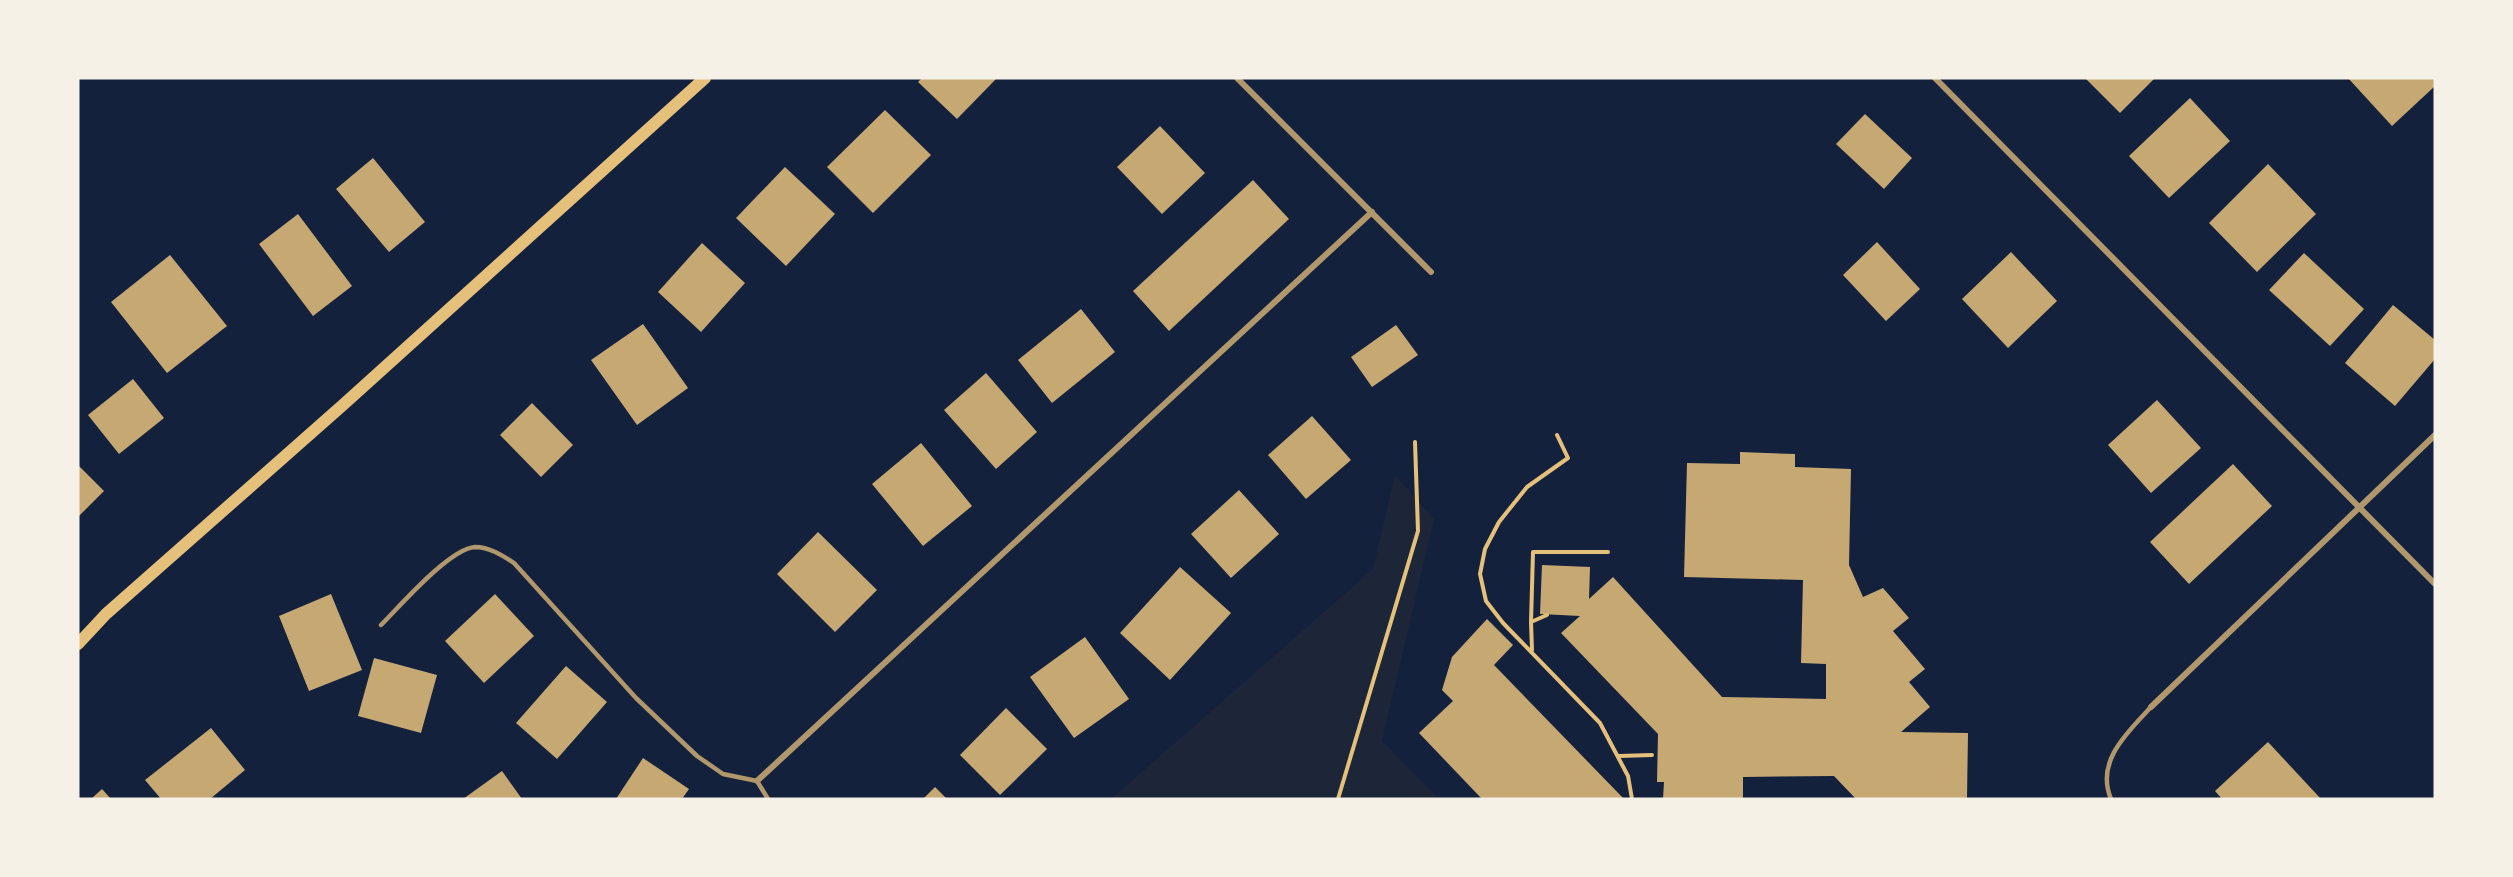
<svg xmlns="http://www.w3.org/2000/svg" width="2513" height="877" font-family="Roboto,sans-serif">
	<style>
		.green { fill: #1d2539 }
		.building { fill: #c6a872 }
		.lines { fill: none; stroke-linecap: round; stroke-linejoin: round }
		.path { stroke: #e5c07b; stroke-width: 4 }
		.service { stroke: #b1986c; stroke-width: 4.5 }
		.minor { stroke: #b1986c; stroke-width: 6 }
		.secondary { stroke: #e5c07b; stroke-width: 12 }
	</style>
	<rect width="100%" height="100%" fill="#14213d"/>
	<!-- green -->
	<path class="green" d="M 1395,475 L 1434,519 L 1382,741 L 1439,799 L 1111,799 L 1373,569 Z"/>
	<!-- building -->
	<g class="building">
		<path d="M 922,78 L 997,78 L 957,119 L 918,82 Z"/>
		<path d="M 2085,78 L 2155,78 L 2120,113 Z"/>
		<path d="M 2348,78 L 2434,78 L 2435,86 L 2392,126 Z"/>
		<path d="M 2190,98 L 2230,141 L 2169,198 L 2129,156 Z"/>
		<path d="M 885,110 L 931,155 L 873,213 L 827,167 Z"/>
		<path d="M 1865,114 L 1912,158 L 1884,189 L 1836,144 Z"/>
		<path d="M 1160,126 L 1205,173 L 1162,214 L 1117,167 Z"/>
		<path d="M 373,158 L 425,222 L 389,252 L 336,189 Z"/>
		<path d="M 2268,164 L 2316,214 L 2257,272 L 2209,223 Z"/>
		<path d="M 785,167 L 835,214 L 786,266 L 736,218 Z"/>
		<path d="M 1253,180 L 1289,219 L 1169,331 L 1133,291 Z"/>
		<path d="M 298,214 L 352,286 L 313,316 L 259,244 Z"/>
		<path d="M 1877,242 L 1920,289 L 1886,321 L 1843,275 Z"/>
		<path d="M 702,243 L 745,283 L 701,332 L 658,292 Z"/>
		<path d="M 2011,252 L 2057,301 L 2008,348 L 1962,299 Z"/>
		<path d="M 2304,253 L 2364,309 L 2330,346 L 2269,290 Z"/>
		<path d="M 170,255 L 227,326 L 167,373 L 111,302 Z"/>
		<path d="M 2393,305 L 2435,340 L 2435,359 L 2395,406 L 2345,363 Z"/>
		<path d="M 1081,309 L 1115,352 L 1052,403 L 1018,360 Z"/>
		<path d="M 643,324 L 688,388 L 637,425 L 591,360 Z"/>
		<path d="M 1396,325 L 1418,355 L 1372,387 L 1351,357 Z"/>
		<path d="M 986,373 L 1037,432 L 996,469 L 944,410 Z"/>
		<path d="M 133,379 L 164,418 L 119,454 L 88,415 Z"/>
		<path d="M 2157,400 L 2201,448 L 2151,493 L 2108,445 Z"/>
		<path d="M 532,403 L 573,445 L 541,477 L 500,435 Z"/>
		<path d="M 1312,416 L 1351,460 L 1306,499 L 1268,455 Z"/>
		<path d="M 921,443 L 972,506 L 923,546 L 872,484 Z"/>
		<path d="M 1740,452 L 1795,454 L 1795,467 L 1851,469 L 1849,565 L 1863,597 L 1883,588 L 1909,618 L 1893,631 L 1925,669 L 1909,682 L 1930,707 L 1901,732 L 1968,733 L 1967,799 L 1856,799 L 1834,776 L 1743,777 L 1743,799 L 1663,799 L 1664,782 L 1657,782 L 1658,734 L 1561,633 L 1580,616 L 1540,614 L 1542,565 L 1590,567 L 1589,599 L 1613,577 L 1722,697 L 1826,699 L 1826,664 L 1801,663 L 1803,580 L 1684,577 L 1687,463 L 1740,464 Z"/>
		<path d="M 2233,464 L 2272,506 L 2189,584 L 2150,542 Z"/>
		<path d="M 78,465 L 104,491 L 78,517 Z"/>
		<path d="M 1239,490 L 1279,534 L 1231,578 L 1191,534 Z"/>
		<path d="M 818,532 L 877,590 L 835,632 L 777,574 Z"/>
		<path d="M 1180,567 L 1231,613 L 1170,680 L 1120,633 Z"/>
		<path d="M 331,594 L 362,670 L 309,691 L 279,616 Z"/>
		<path d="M 495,594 L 534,636 L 484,683 L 445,641 Z"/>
		<path d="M 1487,619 L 1513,645 L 1494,665 L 1624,799 L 1482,799 L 1419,733 L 1453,701 L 1442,690 L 1452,657 Z"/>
		<path d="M 1085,637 L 1129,699 L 1074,738 L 1030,677 Z"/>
		<path d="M 374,658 L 437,675 L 421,733 L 358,716 Z"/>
		<path d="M 566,666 L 607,702 L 557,759 L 516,723 Z"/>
		<path d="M 1006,708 L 1047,749 L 1000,795 L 960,755 Z"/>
		<path d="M 211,728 L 245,770 L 210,799 L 161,799 L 145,780 Z"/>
		<path d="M 2268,742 L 2321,799 L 2222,799 L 2215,791 Z"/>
		<path d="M 643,758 L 689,789 L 682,799 L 616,799 Z"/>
		<path d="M 502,771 L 522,799 L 463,799 Z"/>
		<path d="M 935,787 L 947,799 L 923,799 Z"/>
		<path d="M 102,789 L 111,799 L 91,799 Z"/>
	</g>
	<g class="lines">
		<!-- path -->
		<g class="path">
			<path d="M 1557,435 L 1568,458 L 1527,487 L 1499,522 L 1485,549 L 1480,574 L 1486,601 L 1503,623 L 1600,723 L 1628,776 L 1632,799"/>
			<path d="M 1531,622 L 1533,552 L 1608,552"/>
			<path d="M 1532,650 L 1531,622 L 1547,615"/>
			<path d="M 1619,756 L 1652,755"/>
			<path d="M 1338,799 L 1418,531 L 1415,442"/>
		</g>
		<!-- service -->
		<g class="service">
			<path d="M 381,625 C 400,606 449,549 475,547 C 489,547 502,555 514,563 L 636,698 L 697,756 L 723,774 L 757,781 L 768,799"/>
			<path d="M 2111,799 C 2095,761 2128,732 2151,707"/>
		</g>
		<!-- minor -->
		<g class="minor">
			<path d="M 1237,78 L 1431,272"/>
			<path d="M 1935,78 L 2435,584"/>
			<path d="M 2151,707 L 2435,435"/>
			<path d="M 757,781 L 1372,212"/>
		</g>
		<!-- secondary -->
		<path class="secondary" d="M 78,644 L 106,614 L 344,404 L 705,78"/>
	</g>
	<!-- border -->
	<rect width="2513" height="877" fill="none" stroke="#f6f1e7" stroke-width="159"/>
</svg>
